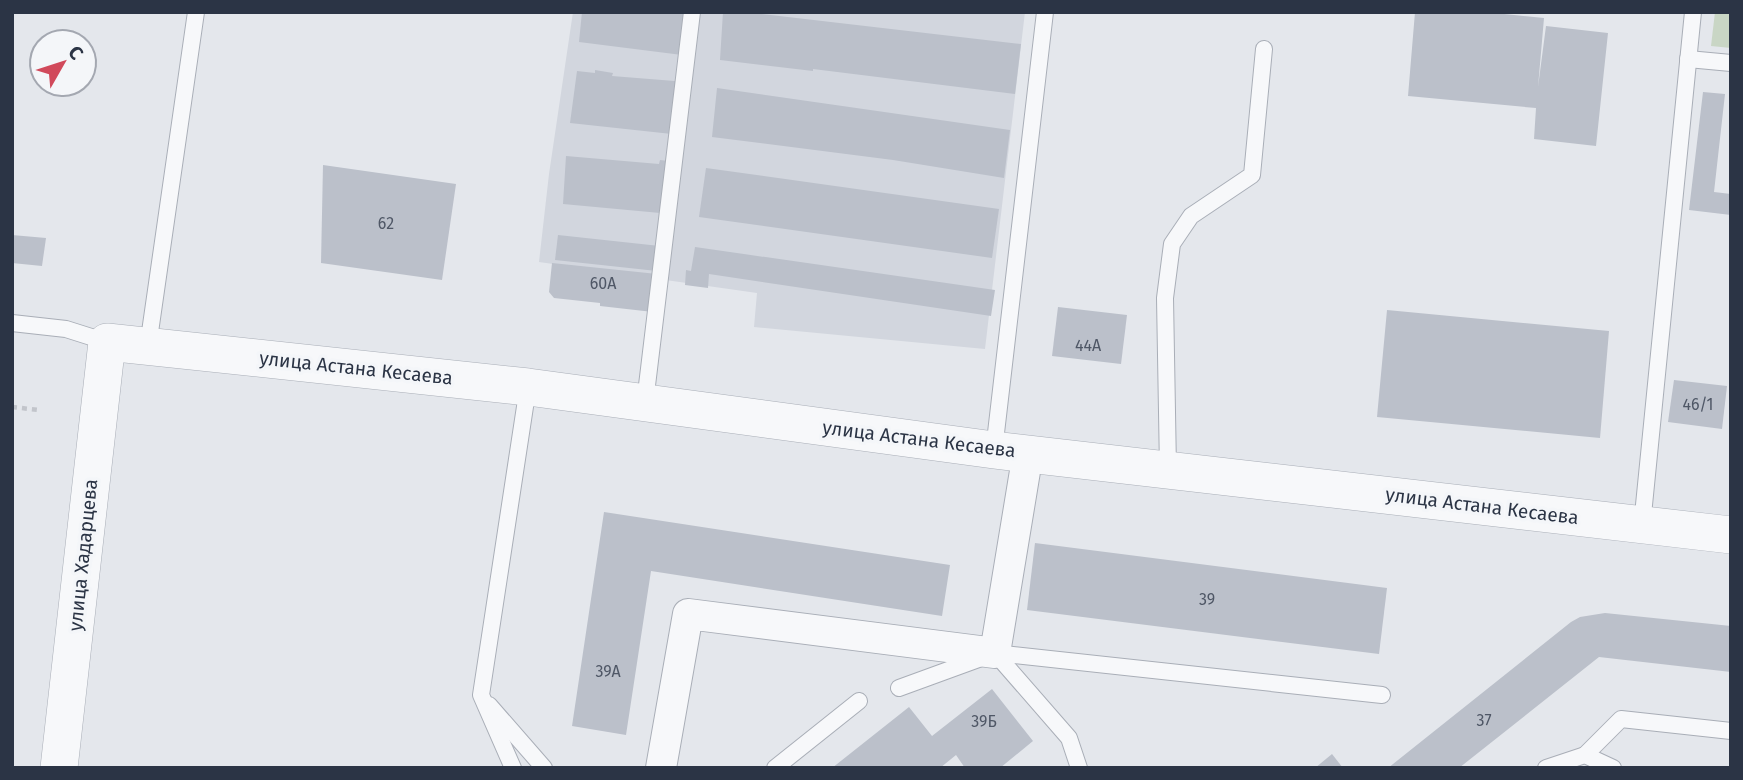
<svg xmlns="http://www.w3.org/2000/svg" width="1743" height="780" font-family="'Fira Sans',sans-serif">
	<style>
		.built { fill: #d2d6de }
		.green { fill: #c9d6c5 }
		.building { fill: #bbc0ca }
		.lines { fill: none; stroke-linecap: round; stroke-linejoin: round }
		.service-casing { stroke: #a9aeb7; stroke-width: 18 }
		.minor-casing { stroke: #a9aeb7; stroke-width: 32 }
		.tertiary-casing { stroke: #a9aeb7; stroke-width: 38 }
		.path { stroke: #c2c5cb; stroke-width: 4.5; stroke-dasharray: 5 5; stroke-linecap: butt }
		.service { stroke: #f7f8fa; stroke-width: 16 }
		.minor { stroke: #f7f8fa; stroke-width: 30 }
		.tertiary { stroke: #f7f8fa; stroke-width: 37 }
		.labels { text-anchor: middle; dominant-baseline: central; stroke-width: 7; stroke-linejoin: round; paint-order: stroke }
		.number-label { font-size: 16px; fill: #4f5766 }
		.street-label { font-size: 19px; fill: #2b3445; stroke: #f4f6f9 }
	</style>
	<rect width="100%" height="100%" fill="#e4e7ec"/>
	<!-- built -->
	<path class="built" d="M 573,12 L 1025,12 L 985,349 L 754,327 L 757,293 L 539,262 L 549,174 Z"/>
	<!-- green -->
	<path class="green" d="M 1715,12 L 1731,12 L 1731,48 L 1711,46 Z"/>
	<!-- building -->
	<g class="building">
		<path d="M 582,12 L 694,12 L 690,56 L 579,42 Z"/>
		<path d="M 723,12 L 744,12 L 1021,44 L 1015,94 L 813,69 L 813,71 L 720,60 Z"/>
		<path d="M 1415,12 L 1485,12 L 1544,18 L 1538,87 L 1546,26 L 1608,33 L 1596,146 L 1534,139 L 1536,108 L 1408,96 Z"/>
		<path d="M 595,70 L 613,73 L 612,76 L 687,82 L 681,135 L 570,123 L 577,71 L 595,73 Z"/>
		<path d="M 717,88 L 1010,130 L 1004,178 L 893,160 L 712,137 Z"/>
		<path d="M 1703,92 L 1725,94 L 1714,192 L 1731,194 L 1731,215 L 1689,210 Z"/>
		<path d="M 566,156 L 659,164 L 660,160 L 677,162 L 671,214 L 563,204 Z"/>
		<path d="M 323,165 L 456,184 L 442,280 L 321,263 Z"/>
		<path d="M 706,168 L 999,209 L 992,258 L 699,217 Z"/>
		<path d="M 12,235 L 46,238 L 42,266 L 12,263 Z"/>
		<path d="M 558,235 L 669,247 L 666,272 L 555,260 Z"/>
		<path d="M 695,247 L 995,290 L 991,316 L 709,274 L 708,288 L 685,285 L 686,270 L 691,271 Z"/>
		<path d="M 552,263 L 657,274 L 653,312 L 600,306 L 600,303 L 554,298 L 549,292 Z"/>
		<path d="M 1058,307 L 1127,315 L 1121,364 L 1052,356 Z"/>
		<path d="M 1387,310 L 1609,331 L 1600,438 L 1377,417 Z"/>
		<path d="M 1674,380 L 1727,386 L 1722,429 L 1668,422 Z"/>
		<path d="M 604,512 L 950,565 L 942,616 L 651,571 L 626,735 L 572,726 Z"/>
		<path d="M 1035,543 L 1387,588 L 1379,654 L 1027,610 Z"/>
		<path d="M 1605,613 L 1731,626 L 1731,672 L 1599,657 L 1459,768 L 1388,768 L 1571,622 L 1580,617 Z"/>
		<path d="M 992,689 L 1033,741 L 1000,768 L 965,768 L 956,755 L 940,768 L 832,768 L 909,707 L 932,736 Z"/>
		<path d="M 1332,754 L 1343,768 L 1315,768 Z"/>
	</g>
	<g class="lines">
		<defs>
			<g id="service">
				<path d="M 1688,59 L 1731,63"/>
				<path d="M 12,323 L 66,329 L 107,342"/>
				<path d="M 148,346 L 196,12"/>
				<path d="M 645,402 L 692,12"/>
				<path d="M 994,450 L 1045,12"/>
				<path d="M 1168,469 L 1165,298 L 1172,244 L 1191,216 L 1252,175 L 1264,49"/>
				<path d="M 1642,525 L 1693,12"/>
				<path d="M 995,653 L 1069,738 L 1079,768"/>
				<path d="M 899,688 L 995,653 L 1382,695"/>
				<path d="M 489,705 L 544,768"/>
				<path d="M 1585,755 L 1621,719 L 1731,731"/>
				<path d="M 513,768 L 481,695 L 528,387"/>
				<path d="M 775,768 L 859,701"/>
				<path d="M 1546,768 L 1585,755 L 1613,768"/>
			</g>
			<path id="minor" d="M 661,768 L 688,614 L 995,653 L 1028,453"/>
			<path id="tertiary" d="M 59,768 L 107,342 L 528,387 L 994,450 L 1731,535"/>
		</defs>
		<!-- service casing -->
		<use href="#service" class="service-casing"/>
		<!-- minor casing -->
		<use href="#minor" class="minor-casing"/>
		<!-- tertiary casing -->
		<use href="#tertiary" class="tertiary-casing"/>
		<!-- path -->
		<path class="path" d="M 12,407 L 39,410"/>
		<!-- service -->
		<use href="#service" class="service"/>
		<!-- minor -->
		<use href="#minor" class="minor"/>
		<!-- tertiary -->
		<use href="#tertiary" class="tertiary"/>
	</g>
	<g class="labels">
		<!-- number labels -->
		<g class="number-label">
			<text x="386" y="223">62</text>
			<text x="603" y="283">60А</text>
			<text x="1088" y="345">44А</text>
			<text x="1698" y="404">46/1</text>
			<text x="1207" y="599">39</text>
			<text x="608" y="671">39А</text>
			<text x="1484" y="720">37</text>
			<text x="984" y="721">39Б</text>
		</g>
		<!-- street labels -->
		<g class="street-label">
			<text transform="translate(356 368) rotate(6)">улица Астана Кесаева</text>
			<text transform="translate(919 439) rotate(7)">улица Астана Кесаева</text>
			<text transform="translate(1482 506) rotate(7)">улица Астана Кесаева</text>
			<text transform="translate(83 555) rotate(-84)">улица Хадарцева</text>
		</g>
	</g>
	<!-- border -->
	<rect width="1743" height="780" fill="none" stroke="#2b3445" stroke-width="28"/>
	<!-- north arrow -->
	<g transform="translate(63 63) rotate(51)"><circle r="33" fill="#f4f6f9" stroke="#a4a8b1" stroke-width="2"/>
	<path d="M0-5L12 26L0 18L-12 26Z" fill="#d1495b"/>
	<text y="-10" font-size="19" font-weight="bold" text-anchor="middle" fill="#2b3445">С</text>
	</g>
</svg>
